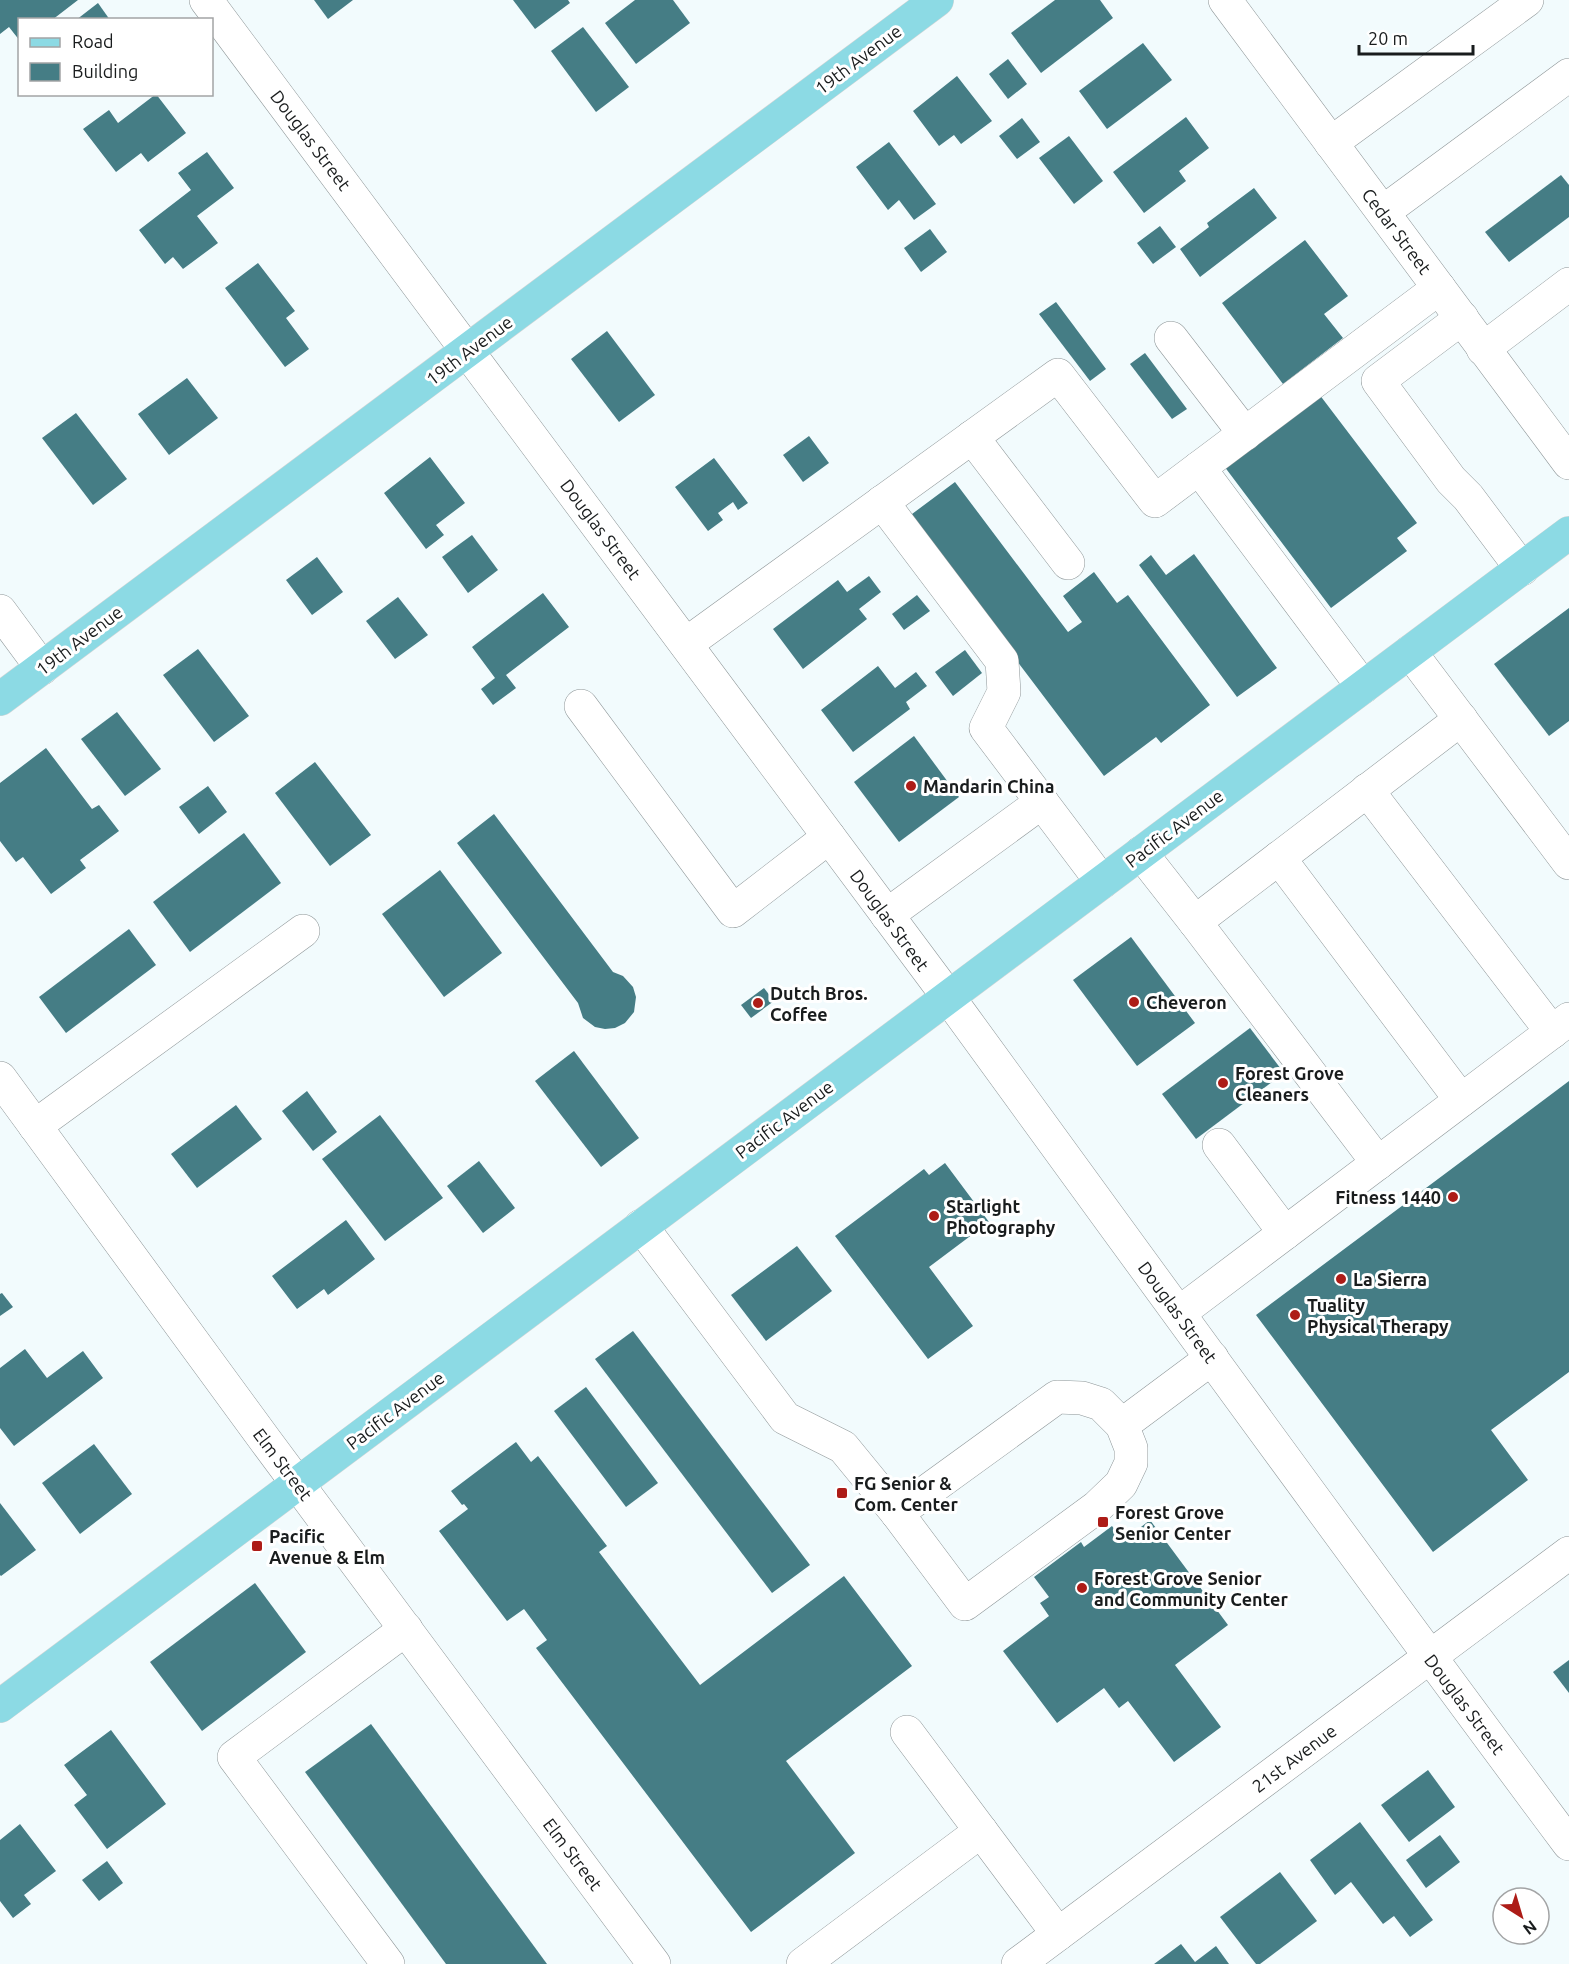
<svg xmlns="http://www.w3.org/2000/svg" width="1569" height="1964" font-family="Ubuntu,sans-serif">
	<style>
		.building { fill: #457d85 }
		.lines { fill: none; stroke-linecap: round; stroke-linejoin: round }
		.minor-casing { stroke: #8f9799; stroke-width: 34 }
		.major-casing { stroke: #d6d6d6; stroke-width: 34 }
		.minor { stroke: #fff; stroke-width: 33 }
		.major { stroke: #8cdae4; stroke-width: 33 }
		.poi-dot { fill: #ad1c17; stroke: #fff; stroke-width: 2 }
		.labels { text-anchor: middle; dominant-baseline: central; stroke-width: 6; stroke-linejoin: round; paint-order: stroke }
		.street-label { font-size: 18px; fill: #191c1d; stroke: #fff }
		.poi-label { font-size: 18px; font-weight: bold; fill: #191c1d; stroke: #fff; text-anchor: start }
	</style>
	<rect width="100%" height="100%" fill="#f2fbfd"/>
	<!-- building -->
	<g class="building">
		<path d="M 0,0 L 78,0 L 52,20 L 20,20 L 20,41 L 9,27 L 0,34 Z"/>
		<path d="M 314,0 L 353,0 L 328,19 Z"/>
		<path d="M 513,0 L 568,0 L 570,3 L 535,29 Z"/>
		<path d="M 635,0 L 673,0 L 690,23 L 636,64 L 605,23 Z"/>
		<path d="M 1055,0 L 1100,0 L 1113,18 L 1041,73 L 1011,33 Z"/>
		<path d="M 98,3 L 110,20 L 76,20 Z"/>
		<path d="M 583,27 L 629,87 L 596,112 L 551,51 Z"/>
		<path d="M 1143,43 L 1172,80 L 1107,129 L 1079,91 Z"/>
		<path d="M 1008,59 L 1027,84 L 1008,99 L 989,74 Z"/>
		<path d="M 957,76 L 992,121 L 961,144 L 954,135 L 939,146 L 913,111 Z"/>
		<path d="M 156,94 L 186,133 L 148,162 L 141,153 L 116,172 L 83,129 L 109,110 L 118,123 Z"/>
		<path d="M 1186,117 L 1209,148 L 1179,171 L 1186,181 L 1144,213 L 1113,172 Z"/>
		<path d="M 1022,118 L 1040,142 L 1017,159 L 999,136 Z"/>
		<path d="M 1069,136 L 1103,181 L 1074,204 L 1039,158 Z"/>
		<path d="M 889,142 L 936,204 L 914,220 L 899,200 L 888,210 L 856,167 Z"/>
		<path d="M 207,152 L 234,188 L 197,216 L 218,243 L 183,269 L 173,257 L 165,264 L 139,230 L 191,190 L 178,173 Z"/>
		<path d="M 1561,175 L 1569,185 L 1569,217 L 1509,262 L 1485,232 Z"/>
		<path d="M 1254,188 L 1277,218 L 1200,277 L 1180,249 L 1209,227 L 1207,223 Z"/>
		<path d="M 1160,226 L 1176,247 L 1153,264 L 1137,243 Z"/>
		<path d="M 930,229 L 947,252 L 921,272 L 904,248 Z"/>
		<path d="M 1305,240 L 1348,296 L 1324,314 L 1343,338 L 1283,384 L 1222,303 Z"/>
		<path d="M 258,263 L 295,311 L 286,318 L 309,349 L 285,367 L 225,288 Z"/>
		<path d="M 1056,302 L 1106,369 L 1090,381 L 1039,314 Z"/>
		<path d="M 607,331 L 655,395 L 619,422 L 571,359 Z"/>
		<path d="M 1145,353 L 1187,409 L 1172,419 L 1130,364 Z"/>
		<path d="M 187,378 L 218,418 L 169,455 L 138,414 Z"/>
		<path d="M 1319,394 L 1417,523 L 1397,538 L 1407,551 L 1331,608 L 1224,466 Z"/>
		<path d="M 76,413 L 127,479 L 93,505 L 42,438 Z"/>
		<path d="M 809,436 L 829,463 L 803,482 L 783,455 Z"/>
		<path d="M 430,457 L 465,503 L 436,525 L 444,535 L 426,549 L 384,493 Z"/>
		<path d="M 714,458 L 748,503 L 738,510 L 733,502 L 718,513 L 723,520 L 708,531 L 675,487 Z"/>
		<path d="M 955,482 L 1068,632 L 1082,622 L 1063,596 L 1094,572 L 1117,603 L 1128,595 L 1210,705 L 1161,743 L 1156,737 L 1104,776 L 908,517 Z"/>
		<path d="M 472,535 L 498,570 L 468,593 L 442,557 Z"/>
		<path d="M 1194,554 L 1277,668 L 1237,697 L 1139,565 L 1151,555 L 1166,575 Z"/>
		<path d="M 317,557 L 343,592 L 312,615 L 286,580 Z"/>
		<path d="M 869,576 L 881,592 L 859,609 L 867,619 L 803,669 L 773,629 L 838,580 L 847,592 Z"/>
		<path d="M 543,593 L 569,627 L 506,675 L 516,688 L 493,705 L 481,689 L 495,678 L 472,647 Z"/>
		<path d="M 917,595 L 930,611 L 904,630 L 892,614 Z"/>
		<path d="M 398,597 L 428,635 L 395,659 L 366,621 Z"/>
		<path d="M 1569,608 L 1569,721 L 1549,736 L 1494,664 Z"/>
		<path d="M 198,649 L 249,716 L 214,742 L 163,675 Z"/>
		<path d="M 965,650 L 982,673 L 953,696 L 935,672 Z"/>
		<path d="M 878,666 L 895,688 L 916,672 L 927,686 L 906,702 L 910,709 L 853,752 L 821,710 Z"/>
		<path d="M 117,712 L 161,769 L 125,796 L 81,739 Z"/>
		<path d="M 914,736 L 959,797 L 899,842 L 854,782 Z"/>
		<path d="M 46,748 L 92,809 L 99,805 L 119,831 L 80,860 L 86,868 L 51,894 L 23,857 L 16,862 L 0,841 L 0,783 Z"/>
		<path d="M 315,762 L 371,835 L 330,866 L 275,793 Z"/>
		<path d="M 208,786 L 227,812 L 199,834 L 179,807 Z"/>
		<path d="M 494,814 L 613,972 L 623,976 L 633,987 L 636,997 L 634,1012 L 625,1023 L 615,1028 L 605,1029 L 595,1027 L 583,1018 L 578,1003 L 457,843 Z"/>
		<path d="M 244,833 L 281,883 L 190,952 L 153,902 Z"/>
		<path d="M 440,870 L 502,953 L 444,997 L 382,914 Z"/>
		<path d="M 129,929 L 156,965 L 66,1033 L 39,997 Z"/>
		<path d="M 1131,937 L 1195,1023 L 1137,1066 L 1073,980 Z"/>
		<path d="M 764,988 L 774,1001 L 751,1018 L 741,1005 Z"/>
		<path d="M 1250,1028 L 1284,1073 L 1196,1139 L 1162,1094 Z"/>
		<path d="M 574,1051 L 639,1138 L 601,1167 L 535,1081 Z"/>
		<path d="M 1569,1081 L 1569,1372 L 1491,1430 L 1528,1480 L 1433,1552 L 1256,1315 Z"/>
		<path d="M 307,1091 L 337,1132 L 313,1151 L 282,1111 Z"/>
		<path d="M 236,1105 L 262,1139 L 197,1188 L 171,1154 Z"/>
		<path d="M 380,1115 L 443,1198 L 385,1241 L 322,1159 Z"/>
		<path d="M 479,1161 L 515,1208 L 483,1233 L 447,1186 Z"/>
		<path d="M 945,1163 L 989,1222 L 929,1267 L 973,1326 L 928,1359 L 835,1236 L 924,1169 L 929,1175 Z"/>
		<path d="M 346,1220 L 375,1259 L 328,1295 L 324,1289 L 297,1309 L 272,1276 Z"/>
		<path d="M 797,1246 L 832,1291 L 766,1341 L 731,1295 Z"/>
		<path d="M 2,1293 L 13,1307 L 0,1316 L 0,1294 Z"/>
		<path d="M 633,1331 L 810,1565 L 772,1593 L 595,1359 Z"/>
		<path d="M 25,1349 L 47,1378 L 83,1351 L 103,1378 L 14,1446 L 0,1428 L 0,1368 Z"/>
		<path d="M 586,1387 L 658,1483 L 626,1507 L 554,1411 Z"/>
		<path d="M 516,1442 L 531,1462 L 538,1456 L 607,1546 L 599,1552 L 700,1685 L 844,1576 L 912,1666 L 786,1761 L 855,1853 L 751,1932 L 536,1648 L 547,1640 L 524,1609 L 507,1621 L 439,1531 L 468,1509 L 464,1504 L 462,1505 L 451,1491 Z"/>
		<path d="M 94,1444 L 132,1494 L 80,1534 L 42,1483 Z"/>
		<path d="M 0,1503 L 36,1550 L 1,1576 L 0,1575 Z"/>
		<path d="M 1150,1520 L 1228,1625 L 1175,1665 L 1221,1727 L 1174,1762 L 1128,1701 L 1119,1708 L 1104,1688 L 1057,1723 L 1003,1651 L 1049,1616 L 1040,1603 L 1049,1597 L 1034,1577 L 1081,1542 L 1084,1547 L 1112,1526 L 1123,1541 Z"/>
		<path d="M 255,1583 L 306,1652 L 202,1731 L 150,1662 Z"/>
		<path d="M 1569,1660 L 1569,1693 L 1553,1672 Z"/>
		<path d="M 371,1724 L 547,1964 L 446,1964 L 305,1772 Z"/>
		<path d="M 111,1730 L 166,1804 L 107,1849 L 74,1805 L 87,1795 L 64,1765 Z"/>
		<path d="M 1428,1770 L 1455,1807 L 1409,1842 L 1381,1805 Z"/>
		<path d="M 1360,1822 L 1433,1920 L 1410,1937 L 1394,1916 L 1383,1924 L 1351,1882 L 1335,1895 L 1310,1860 Z"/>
		<path d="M 20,1824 L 56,1871 L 24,1895 L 31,1904 L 13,1918 L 0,1901 L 0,1840 Z"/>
		<path d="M 1440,1835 L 1460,1862 L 1426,1888 L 1406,1860 Z"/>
		<path d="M 107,1861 L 123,1883 L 99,1901 L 82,1880 Z"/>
		<path d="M 1280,1872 L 1317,1921 L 1260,1964 L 1256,1964 L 1220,1917 Z"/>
		<path d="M 1181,1944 L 1195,1962 L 1216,1946 L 1229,1964 L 1154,1964 Z"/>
	</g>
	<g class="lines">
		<defs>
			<g id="minor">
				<path d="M 206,0 C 455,332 704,664 949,998 C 1155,1281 1360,1564 1569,1844"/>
				<path d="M 1225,0 L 1569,463"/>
				<path d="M 1331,143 L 1527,0"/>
				<path d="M 1383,212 L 1569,75"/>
				<path d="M 1462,318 L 1378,381 L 1451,480 L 1468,497 L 1522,569"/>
				<path d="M 1171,338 L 1245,434"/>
				<path d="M 1483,349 L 1569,284"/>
				<path d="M 972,437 L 1068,563"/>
				<path d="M 1199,468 L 1363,687"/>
				<path d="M 882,502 L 1002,661 L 1004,692 L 986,728 L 1102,882"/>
				<path d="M 0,611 L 42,668"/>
				<path d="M 686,644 L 1058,375 L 1155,501 L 1439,288"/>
				<path d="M 1410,652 L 1569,863"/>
				<path d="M 581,706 L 733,911 L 829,837"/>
				<path d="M 1367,790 L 1552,1032"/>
				<path d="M 1141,853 L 1195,922"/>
				<path d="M 1279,858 L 1461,1100"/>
				<path d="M 887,915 L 1042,802"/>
				<path d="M 0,1078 L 265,1440 L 654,1964"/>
				<path d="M 35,1126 L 303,931"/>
				<path d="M 1219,1145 L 1285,1233"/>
				<path d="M 1378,1163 L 1195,922 L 1461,719"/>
				<path d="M 641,1226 L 785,1418 L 843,1447 L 897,1513"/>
				<path d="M 1179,1313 L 1569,1019"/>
				<path d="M 1057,1397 L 1082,1398 L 1101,1404 L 1122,1425 L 1131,1448 L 1131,1463 L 1121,1484 L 1097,1507 L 965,1604 L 897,1513 Z"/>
				<path d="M 1122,1425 L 1212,1358"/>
				<path d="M 907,1732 L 1058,1934"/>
				<path d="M 388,1964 L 234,1757 L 406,1629"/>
				<path d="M 803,1964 L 981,1831"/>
				<path d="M 1018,1964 L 1569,1553"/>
			</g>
			<g id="major">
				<path d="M 0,699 L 937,0"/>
				<path d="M 0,1706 L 1569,533"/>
			</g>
		</defs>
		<!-- minor casing -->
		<use href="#minor" class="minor-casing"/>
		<!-- major casing -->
		<use href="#major" class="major-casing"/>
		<!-- minor -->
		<use href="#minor" class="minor"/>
		<!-- major -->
		<use href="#major" class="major"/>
	</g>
	<!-- markers -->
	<g class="poi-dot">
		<circle cx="911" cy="786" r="6"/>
		<circle cx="1134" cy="1002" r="6"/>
		<circle cx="758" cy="1003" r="6"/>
		<circle cx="1223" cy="1083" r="6"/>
		<circle cx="1453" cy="1197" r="6"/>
		<circle cx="934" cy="1216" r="6"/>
		<circle cx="1341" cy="1279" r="6"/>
		<circle cx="1295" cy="1315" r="6"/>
		<rect x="836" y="1487" width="12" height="12" rx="3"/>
		<rect x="1097" y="1516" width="12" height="12" rx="3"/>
		<rect x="251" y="1540" width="12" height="12" rx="3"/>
		<circle cx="1082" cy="1588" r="6"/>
	</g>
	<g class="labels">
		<!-- street labels -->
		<g class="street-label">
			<text transform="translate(858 59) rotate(-37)">19th Avenue</text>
			<text transform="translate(311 140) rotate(53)">Douglas Street</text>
			<text transform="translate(1397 231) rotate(53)">Cedar Street</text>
			<text transform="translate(469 350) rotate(-37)">19th Avenue</text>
			<text transform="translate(601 529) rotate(53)">Douglas Street</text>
			<text transform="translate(79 640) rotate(-37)">19th Avenue</text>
			<text transform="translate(1174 828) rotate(-37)">Pacific Avenue</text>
			<text transform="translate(890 920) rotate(54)">Douglas Street</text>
			<text transform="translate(784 1119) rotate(-37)">Pacific Avenue</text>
			<text transform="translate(1178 1312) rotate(54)">Douglas Street</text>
			<text transform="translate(395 1410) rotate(-37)">Pacific Avenue</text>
			<text transform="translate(283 1464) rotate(53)">Elm Street</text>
			<text transform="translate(1465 1704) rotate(53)">Douglas Street</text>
			<text transform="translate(1294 1758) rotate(-37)">21st Avenue</text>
			<text transform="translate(573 1854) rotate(53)">Elm Street</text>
		</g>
		<!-- poi labels -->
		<g class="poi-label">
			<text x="923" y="786">Mandarin China</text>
			<text x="770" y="993">Dutch Bros.<tspan x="770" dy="21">Coffee</tspan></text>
			<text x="1146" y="1002">Cheveron</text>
			<text x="1235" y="1073">Forest Grove<tspan x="1235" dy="21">Cleaners</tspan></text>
			<text x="1441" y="1197" text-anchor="end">Fitness 1440</text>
			<text x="946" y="1206">Starlight<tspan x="946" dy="21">Photography</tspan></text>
			<text x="1353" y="1279">La Sierra</text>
			<text x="1307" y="1305">Tuality<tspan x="1307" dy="21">Physical Therapy</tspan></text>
			<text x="854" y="1483">FG Senior &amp;<tspan x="854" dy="21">Com. Center</tspan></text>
			<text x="1115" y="1512">Forest Grove<tspan x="1115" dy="21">Senior Center</tspan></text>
			<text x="269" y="1536">Pacific<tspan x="269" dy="21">Avenue &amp; Elm</tspan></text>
			<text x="1094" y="1578">Forest Grove Senior<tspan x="1094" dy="21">and Community Center</tspan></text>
		</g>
	</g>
	<!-- legend -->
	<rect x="18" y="18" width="195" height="78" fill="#ffffff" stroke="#a3a4a5" stroke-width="1.5"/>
	<rect x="30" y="38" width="30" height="9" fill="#8cdae4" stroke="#a3a4a5" stroke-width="1.5"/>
	<text x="72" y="48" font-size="18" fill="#191c1d">Road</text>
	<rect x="30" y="63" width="30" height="18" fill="#457d85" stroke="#a3a4a5" stroke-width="1.5"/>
	<text x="72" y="78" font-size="18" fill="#191c1d">Building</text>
	<!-- north arrow -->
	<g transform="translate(1521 1916) rotate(143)"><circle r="28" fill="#ffffff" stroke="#a3a4a5" stroke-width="1.5"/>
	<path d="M0-4.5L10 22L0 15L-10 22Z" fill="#ad1c17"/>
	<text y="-9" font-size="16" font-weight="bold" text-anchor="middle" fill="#191c1d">N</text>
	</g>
	<!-- scale -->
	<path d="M1359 45v9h114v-9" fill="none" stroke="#191c1d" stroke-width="3"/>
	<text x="1368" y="45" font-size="18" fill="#191c1d" stroke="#ffffff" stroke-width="4.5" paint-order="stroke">20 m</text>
</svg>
